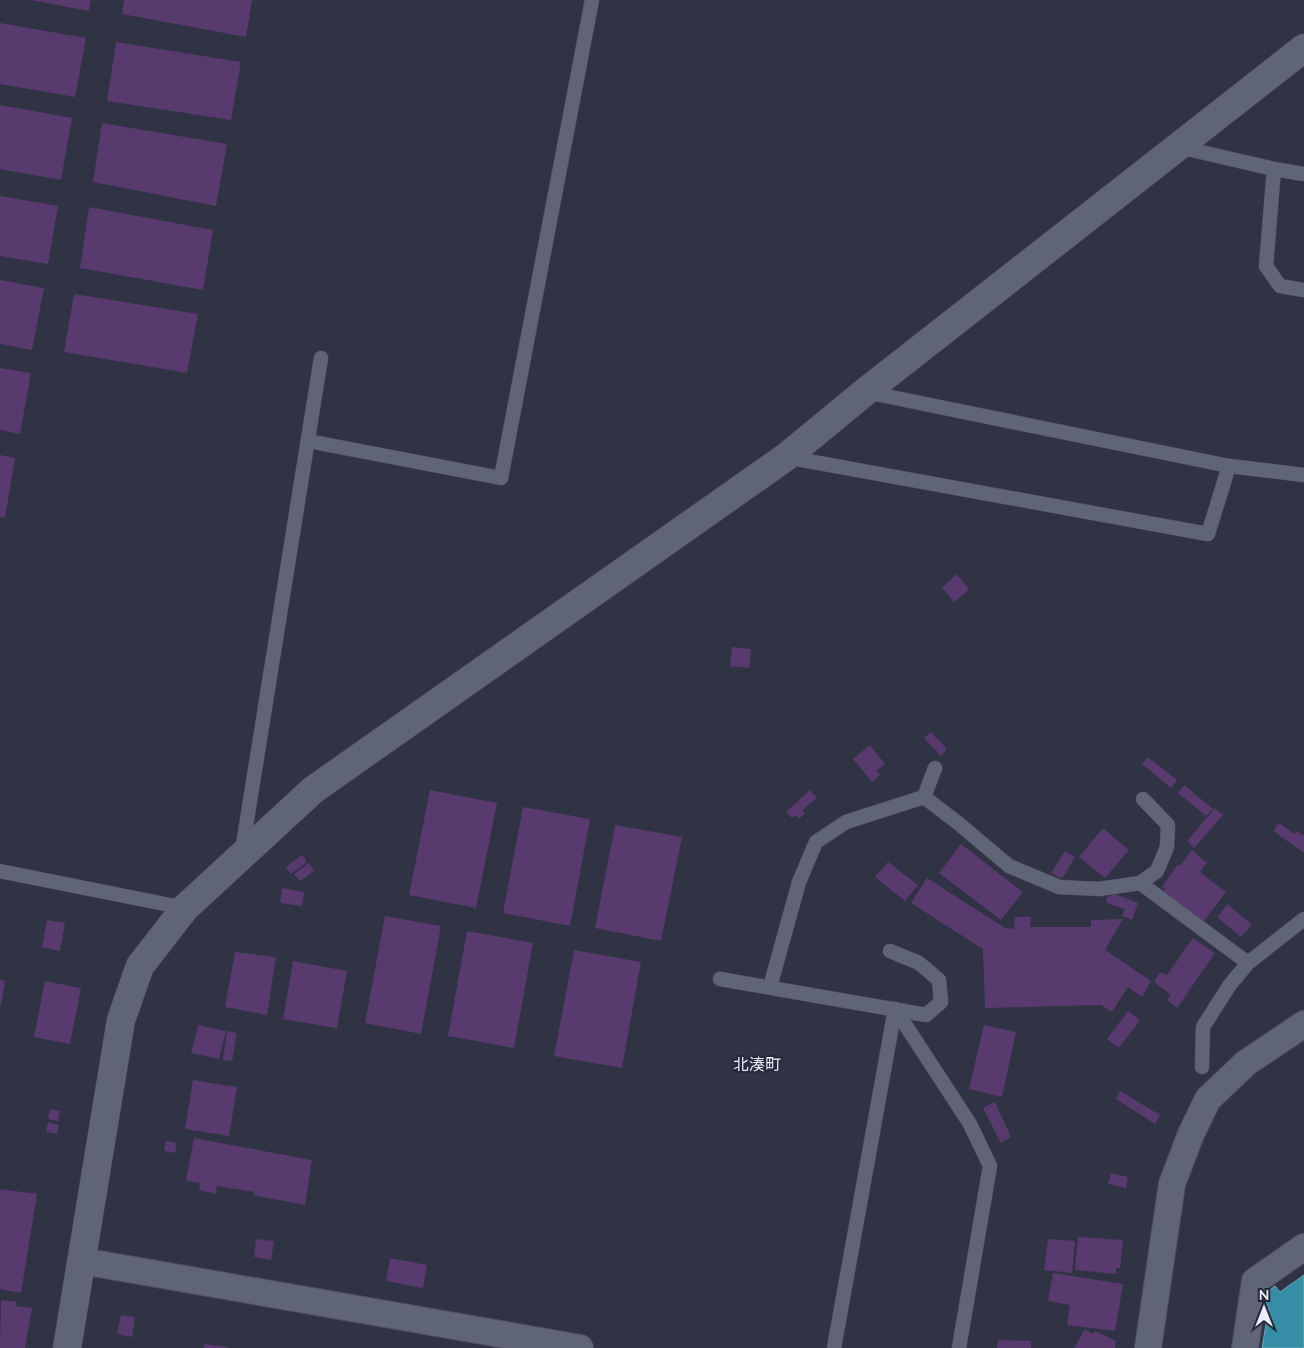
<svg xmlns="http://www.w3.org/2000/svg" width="1304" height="1348" font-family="Mulish,'Noto Sans JP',sans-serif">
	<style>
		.water { fill: #358ea6; stroke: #6baabf }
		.building { fill: #583a6e }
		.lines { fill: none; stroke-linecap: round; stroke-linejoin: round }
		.service-casing { stroke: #4e5160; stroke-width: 15 }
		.minor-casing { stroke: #4e5160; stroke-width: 28 }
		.tertiary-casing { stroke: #4e5160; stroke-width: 29 }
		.service { stroke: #606477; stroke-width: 14 }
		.minor { stroke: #606477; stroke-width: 26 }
		.tertiary { stroke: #606477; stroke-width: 28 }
		.labels { text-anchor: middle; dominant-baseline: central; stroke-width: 4; stroke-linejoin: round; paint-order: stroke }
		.quarter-label { font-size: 16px; fill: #eaedf8; stroke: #252939 }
	</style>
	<rect width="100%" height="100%" fill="#2f3344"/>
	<!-- water -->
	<path class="water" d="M 1304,1275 L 1304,1348 L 1262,1348 L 1269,1307 L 1259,1298 L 1275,1286 L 1280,1292 Z"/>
	<!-- building -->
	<g class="building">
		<path d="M 31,0 L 91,0 L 89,11 Z"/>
		<path d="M 124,0 L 252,0 L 246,37 L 122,14 Z"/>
		<path d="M 0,23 L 86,38 L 75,97 L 0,84 Z"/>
		<path d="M 116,42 L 241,62 L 231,120 L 107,101 Z"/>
		<path d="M 0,105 L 72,118 L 61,180 L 0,169 Z"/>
		<path d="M 102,123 L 227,144 L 216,206 L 93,182 Z"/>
		<path d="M 0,196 L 58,206 L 48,264 L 0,256 Z"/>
		<path d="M 89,207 L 213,230 L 203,290 L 80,268 Z"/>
		<path d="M 0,280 L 44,288 L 32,350 L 0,344 Z"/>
		<path d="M 74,294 L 198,314 L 187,373 L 64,352 Z"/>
		<path d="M 0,368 L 31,373 L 20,434 L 0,430 Z"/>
		<path d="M 0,455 L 15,458 L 5,518 L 0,517 Z"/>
		<path d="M 957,574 L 969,590 L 954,602 L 942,587 Z"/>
		<path d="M 732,647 L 751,649 L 749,668 L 730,666 Z"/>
		<path d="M 931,732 L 947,749 L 941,756 L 924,738 Z"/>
		<path d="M 870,745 L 885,764 L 876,771 L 880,775 L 872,782 L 853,759 Z"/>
		<path d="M 1148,757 L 1177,780 L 1171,788 L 1142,764 Z"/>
		<path d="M 1184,785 L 1213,809 L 1206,816 L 1178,793 Z"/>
		<path d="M 430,790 L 497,803 L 476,908 L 409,895 Z"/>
		<path d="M 810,790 L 817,798 L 802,810 L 805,813 L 799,819 L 796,815 L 792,818 L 786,812 Z"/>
		<path d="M 523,807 L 590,819 L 570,926 L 503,913 Z"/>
		<path d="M 1215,808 L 1223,815 L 1194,848 L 1187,841 Z"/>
		<path d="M 1279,823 L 1295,834 L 1297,831 L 1304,836 L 1304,853 L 1273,831 Z"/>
		<path d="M 615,825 L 682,837 L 661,941 L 595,928 Z"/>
		<path d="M 1103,828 L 1129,850 L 1105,878 L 1079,857 Z"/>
		<path d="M 961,844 L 1023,892 L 1001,920 L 939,873 Z"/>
		<path d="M 1192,850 L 1207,863 L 1200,872 L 1226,892 L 1203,922 L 1163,891 L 1165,888 L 1162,887 L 1178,864 L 1180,866 Z"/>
		<path d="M 1065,851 L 1075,857 L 1062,879 L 1051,873 Z"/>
		<path d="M 302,855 L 307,862 L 291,874 L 286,867 Z"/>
		<path d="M 888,862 L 918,885 L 905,901 L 875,877 Z"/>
		<path d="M 309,863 L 314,871 L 300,881 L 294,874 Z"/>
		<path d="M 927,878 L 1005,928 L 1014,929 L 1015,917 L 1031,917 L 1030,927 L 1091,927 L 1091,920 L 1123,919 L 1105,950 L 1151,981 L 1142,997 L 1128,987 L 1112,1012 L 1101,1005 L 985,1008 L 983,949 L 911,903 Z"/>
		<path d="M 282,888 L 304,892 L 302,906 L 280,903 Z"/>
		<path d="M 1115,894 L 1138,903 L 1132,920 L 1122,916 L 1125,909 L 1106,903 L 1107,897 Z"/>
		<path d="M 1228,904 L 1252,925 L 1241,937 L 1217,917 Z"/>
		<path d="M 385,916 L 441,926 L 421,1034 L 365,1023 Z"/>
		<path d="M 47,920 L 65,923 L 60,951 L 42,947 Z"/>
		<path d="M 467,931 L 533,943 L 514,1048 L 448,1036 Z"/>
		<path d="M 1193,938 L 1215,953 L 1177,1008 L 1167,1000 L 1171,995 L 1154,982 L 1160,972 L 1167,975 Z"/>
		<path d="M 574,950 L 641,962 L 622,1068 L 554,1056 Z"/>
		<path d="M 235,952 L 276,957 L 267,1015 L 225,1007 Z"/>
		<path d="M 293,961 L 347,971 L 337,1028 L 283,1019 Z"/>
		<path d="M 0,980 L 5,981 L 1,1006 L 0,1006 Z"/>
		<path d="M 45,981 L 81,988 L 70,1044 L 34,1037 Z"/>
		<path d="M 1128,1011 L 1140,1020 L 1119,1048 L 1107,1039 Z"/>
		<path d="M 198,1025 L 226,1031 L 219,1059 L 191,1053 Z"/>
		<path d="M 984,1025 L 1016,1032 L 1002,1097 L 969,1089 Z"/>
		<path d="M 227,1031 L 237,1033 L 232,1061 L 223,1060 Z"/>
		<path d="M 193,1080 L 237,1087 L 229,1136 L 185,1129 Z"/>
		<path d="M 1120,1091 L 1160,1115 L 1155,1124 L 1116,1099 Z"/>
		<path d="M 995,1102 L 1011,1137 L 1001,1143 L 983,1108 Z"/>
		<path d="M 50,1109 L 60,1111 L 58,1121 L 48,1119 Z"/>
		<path d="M 48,1122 L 59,1125 L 57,1134 L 46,1132 Z"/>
		<path d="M 194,1138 L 312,1160 L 305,1205 L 253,1195 L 254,1192 L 217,1186 L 216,1194 L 199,1190 L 200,1183 L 186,1181 Z"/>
		<path d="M 166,1141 L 177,1143 L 175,1153 L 164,1151 Z"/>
		<path d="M 1111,1173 L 1128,1177 L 1126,1188 L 1108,1184 Z"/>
		<path d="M 0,1189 L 37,1194 L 21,1293 L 0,1289 Z"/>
		<path d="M 1078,1237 L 1123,1240 L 1120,1268 L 1116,1268 L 1116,1274 L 1075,1270 Z"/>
		<path d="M 256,1239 L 274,1241 L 271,1260 L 254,1257 Z"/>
		<path d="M 1048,1239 L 1075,1241 L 1072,1273 L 1044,1270 Z"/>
		<path d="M 390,1258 L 427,1265 L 423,1288 L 386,1281 Z"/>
		<path d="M 1053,1273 L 1123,1284 L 1115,1331 L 1067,1325 L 1070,1305 L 1048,1301 Z"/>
		<path d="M 1,1300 L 17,1302 L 16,1306 L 32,1308 L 25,1348 L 0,1348 Z"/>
		<path d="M 121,1315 L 135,1317 L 132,1337 L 117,1334 Z"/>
		<path d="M 1085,1329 L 1093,1334 L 1095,1331 L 1116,1341 L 1115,1348 L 1074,1348 Z"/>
		<path d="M 998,1340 L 1031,1341 L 1031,1348 L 997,1348 Z"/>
		<path d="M 204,1344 L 228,1347 L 228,1348 L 204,1348 Z"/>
	</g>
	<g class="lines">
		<defs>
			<g id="service">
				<path d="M 1179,147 L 1274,169 L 1304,174"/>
				<path d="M 1274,169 L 1266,266 L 1280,286 L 1304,290"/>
				<path d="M 866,392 L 1229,466 L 1304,475"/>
				<path d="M 308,441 L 501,478 L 592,0"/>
				<path d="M 786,457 L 1208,534 L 1229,466"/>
				<path d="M 935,768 L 924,797 L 958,823 L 1009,866 L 1059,887 L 1099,889 L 1140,883 L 1157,871 L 1167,847 L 1168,825 L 1143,799"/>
				<path d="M 242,851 L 321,358"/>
				<path d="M 0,871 L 185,908"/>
				<path d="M 1140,883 L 1248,963"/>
				<path d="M 720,979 L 926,1015 L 941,1002 L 939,980 L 919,963 L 890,951"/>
				<path d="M 770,987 L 799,882 L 816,842 L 846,822 L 924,797"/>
				<path d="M 895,1009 L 970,1124 L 990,1166 L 959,1348"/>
				<path d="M 1202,1067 L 1203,1027 L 1229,986 L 1248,963 L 1304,919"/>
				<path d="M 834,1348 L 895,1009"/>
			</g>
			<g id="minor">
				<path d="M 82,1261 L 580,1348"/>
				<path d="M 1148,1348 L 1172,1184 L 1191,1134 L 1208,1099 L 1246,1063 L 1304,1024"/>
				<path d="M 1245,1348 L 1255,1281 L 1304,1247"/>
			</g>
			<path id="tertiary" d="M 67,1348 L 121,1020 L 140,966 L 185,908 L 313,790 L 786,457 L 865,392 L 1304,48"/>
		</defs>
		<!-- service casing -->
		<use href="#service" class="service-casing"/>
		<!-- minor casing -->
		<use href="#minor" class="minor-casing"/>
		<!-- tertiary casing -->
		<use href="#tertiary" class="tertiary-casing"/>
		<!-- service -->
		<use href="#service" class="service"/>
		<!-- minor -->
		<use href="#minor" class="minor"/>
		<!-- tertiary -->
		<use href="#tertiary" class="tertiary"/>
	</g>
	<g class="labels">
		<!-- quarter labels -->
		<g class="quarter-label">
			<text x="757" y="1064">北湊町</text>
		</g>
	</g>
	<!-- north arrow -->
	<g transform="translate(1264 1308)" stroke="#252939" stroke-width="4" paint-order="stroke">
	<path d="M0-4L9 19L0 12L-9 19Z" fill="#eaedf8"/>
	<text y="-8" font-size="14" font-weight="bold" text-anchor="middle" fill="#eaedf8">N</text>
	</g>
</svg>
